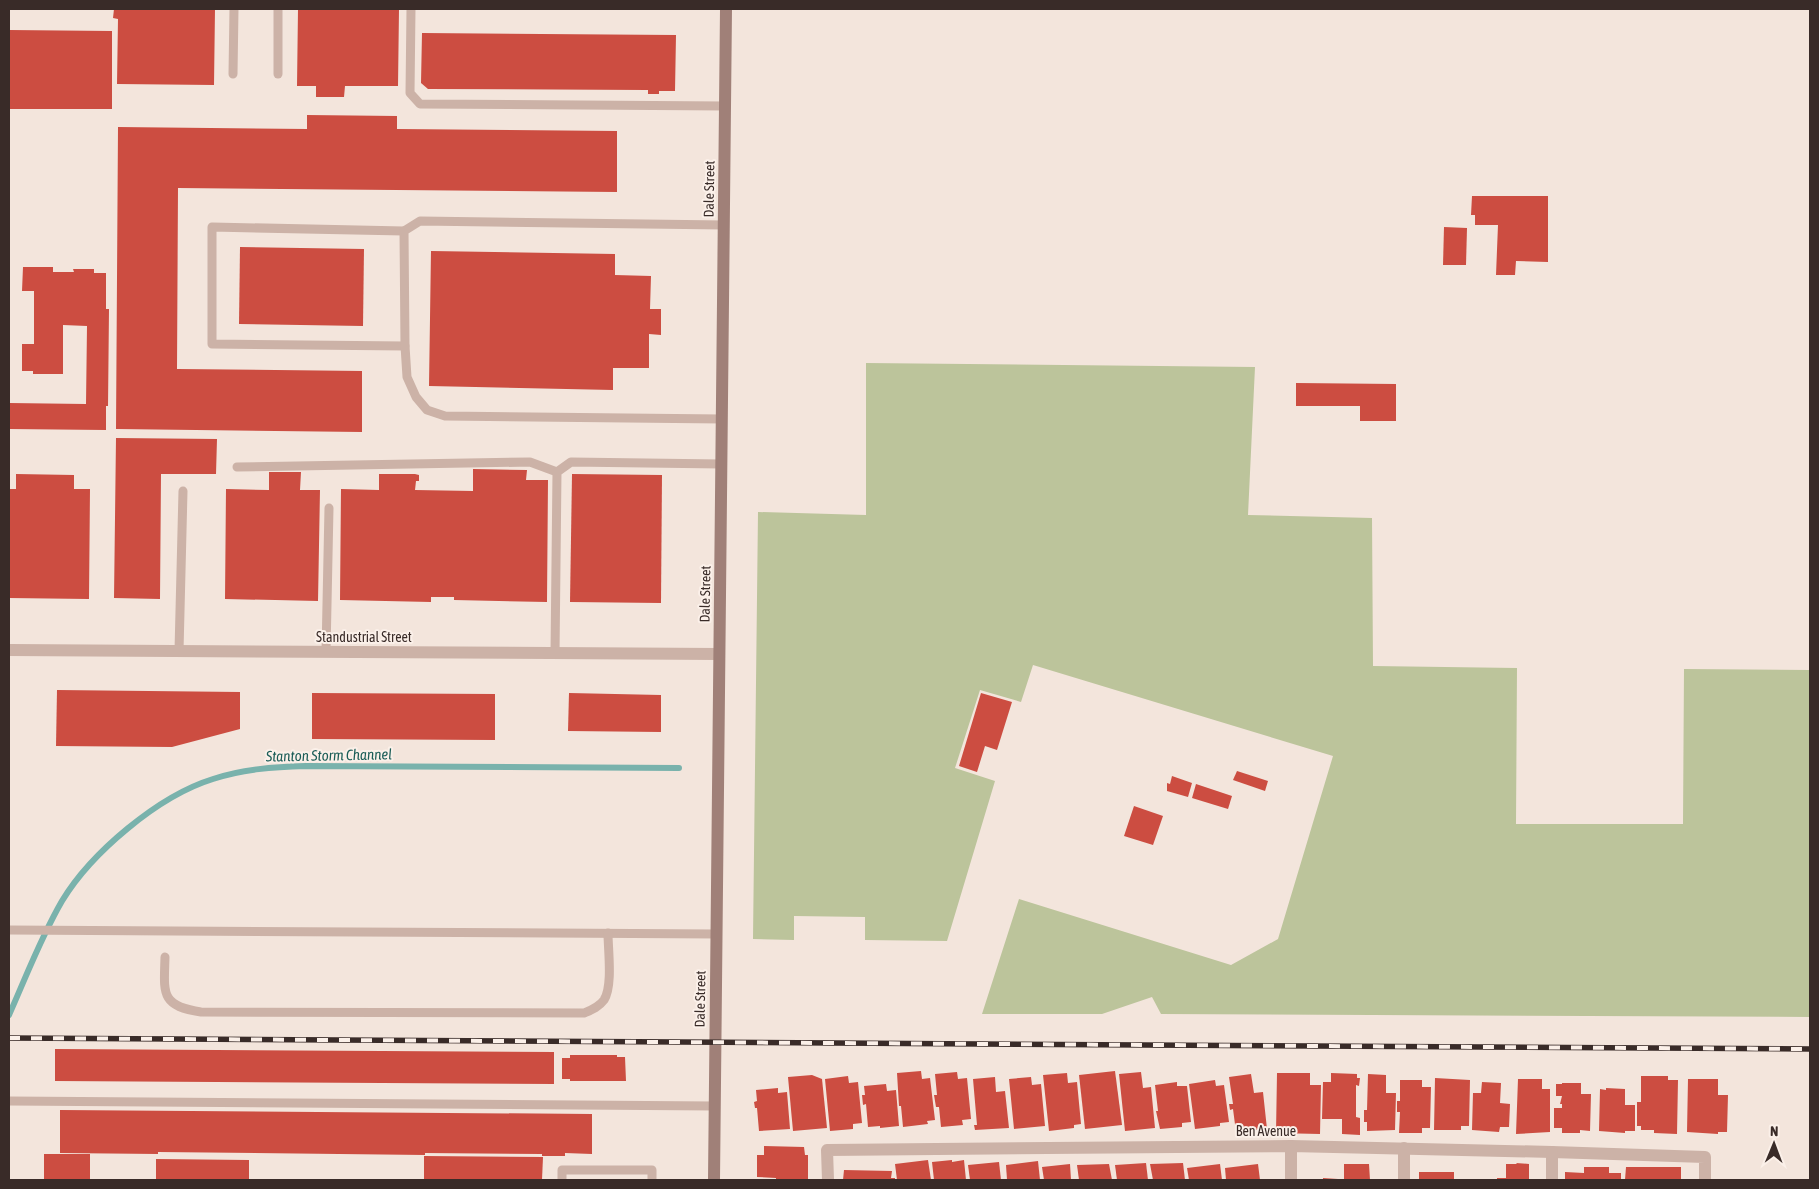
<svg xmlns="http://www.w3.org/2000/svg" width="1819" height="1189" font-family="'Asap Condensed',sans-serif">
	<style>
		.green { fill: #bcc49b }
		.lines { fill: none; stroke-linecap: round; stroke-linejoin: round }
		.stream { stroke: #79b2ac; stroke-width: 6 }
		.building { fill: #cc4d41 }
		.lane { stroke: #ccb2a7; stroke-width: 9 }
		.street { stroke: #ccb2a7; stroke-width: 12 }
		.secondary { stroke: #a08078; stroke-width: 12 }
		.rail-casing { stroke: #392b28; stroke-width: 5.5 }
		.rail { stroke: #fbf0e9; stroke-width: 4; stroke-dasharray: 11; stroke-linecap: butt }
		.labels { text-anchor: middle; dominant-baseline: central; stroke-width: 4; stroke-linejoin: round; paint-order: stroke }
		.street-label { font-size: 14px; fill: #392b28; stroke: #fbf0e9 }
		.water-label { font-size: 15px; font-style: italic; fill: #1b5d57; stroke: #fbf0e9 }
	</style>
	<rect width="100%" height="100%" fill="#f3e5dc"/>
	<!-- green -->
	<path class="green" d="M 866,363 L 1255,367 L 1248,515 L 1372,518 L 1373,666 L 1517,668 L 1516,824 L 1683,824 L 1684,669 L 1810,670 L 1810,1017 L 1161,1014 L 1152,997 L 1102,1014 L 982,1014 L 1019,899 L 1231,965 L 1278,939 L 1333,756 L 1033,665 L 1021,702 L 980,690 L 955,768 L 995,781 L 947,941 L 865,940 L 865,917 L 794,916 L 794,940 L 753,939 L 758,512 L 866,515 Z"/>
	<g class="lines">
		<!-- stream -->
		<path class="stream" d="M 9,1015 C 26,977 41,937 62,901 C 91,853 158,796 213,779 C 243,769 274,767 306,766 L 679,768"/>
	</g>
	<!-- building -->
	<g class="building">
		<path d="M 114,9 L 215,9 L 214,85 L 117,84 L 118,19 L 113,18 Z"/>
		<path d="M 298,9 L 399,9 L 398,86 L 345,86 L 344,97 L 316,97 L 316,86 L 297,86 Z"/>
		<path d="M 9,30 L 112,31 L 112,109 L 9,109 Z"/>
		<path d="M 422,33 L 676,35 L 675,91 L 659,91 L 659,94 L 648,94 L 648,90 L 428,89 L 421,83 Z"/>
		<path d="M 307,115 L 397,116 L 397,129 L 617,131 L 617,192 L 178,188 L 177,369 L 362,371 L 362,432 L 116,429 L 118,127 L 307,129 Z"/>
		<path d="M 1472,196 L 1548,196 L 1548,262 L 1516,261 L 1515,275 L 1496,275 L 1498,225 L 1475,225 L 1475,215 L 1471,215 Z"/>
		<path d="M 1444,227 L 1467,228 L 1466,265 L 1443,265 Z"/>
		<path d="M 240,247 L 364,249 L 363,326 L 239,324 Z"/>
		<path d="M 431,251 L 615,254 L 615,275 L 651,276 L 650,309 L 661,309 L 661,335 L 649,334 L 649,368 L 613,368 L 613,390 L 429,386 Z"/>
		<path d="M 23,267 L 53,267 L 53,272 L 74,272 L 73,269 L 94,269 L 94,273 L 106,273 L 106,309 L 109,309 L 108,406 L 106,406 L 106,430 L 9,429 L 9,403 L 86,404 L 87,326 L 63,325 L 63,374 L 33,374 L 33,371 L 22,371 L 22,344 L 34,344 L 34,291 L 22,291 Z"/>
		<path d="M 1296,383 L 1396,384 L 1396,421 L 1360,421 L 1360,406 L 1296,406 Z"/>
		<path d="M 116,438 L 217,439 L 216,474 L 161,474 L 160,599 L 114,598 Z"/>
		<path d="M 473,469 L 527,470 L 526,480 L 548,480 L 547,602 L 454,600 L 454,597 L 431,597 L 431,602 L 340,600 L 341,489 L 379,490 L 379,474 L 415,474 L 419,475 L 419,481 L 416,481 L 415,490 L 473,491 Z"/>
		<path d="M 269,472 L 301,472 L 300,490 L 320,490 L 318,601 L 225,599 L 226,489 L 269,490 Z"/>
		<path d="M 16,474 L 74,475 L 74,489 L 90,489 L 89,599 L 9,598 L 9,489 L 16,489 Z"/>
		<path d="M 572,474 L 662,475 L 661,603 L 570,602 Z"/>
		<path d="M 57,690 L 240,692 L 240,729 L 172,747 L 56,746 Z"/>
		<path d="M 312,693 L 495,694 L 495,740 L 312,739 Z"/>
		<path d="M 569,693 L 661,695 L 661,732 L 568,731 Z"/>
		<path d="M 981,693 L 1012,702 L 997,750 L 985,746 L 977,772 L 959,766 Z"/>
		<path d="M 1237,771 L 1268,781 L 1265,791 L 1233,780 Z"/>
		<path d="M 1172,776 L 1192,783 L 1188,797 L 1167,791 L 1167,783 L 1170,784 Z"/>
		<path d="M 1196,784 L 1232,796 L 1228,809 L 1192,798 Z"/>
		<path d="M 1134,806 L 1163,816 L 1153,845 L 1124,836 Z"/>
		<path d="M 55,1049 L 554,1052 L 554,1084 L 55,1081 Z"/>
		<path d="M 570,1055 L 617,1055 L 617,1057 L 625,1057 L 626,1081 L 570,1081 L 570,1079 L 562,1079 L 562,1058 L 570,1058 Z"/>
		<path d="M 921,1071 L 922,1079 L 930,1078 L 935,1120 L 927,1121 L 928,1124 L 903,1127 L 901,1106 L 899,1106 L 897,1073 Z"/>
		<path d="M 1115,1071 L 1122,1125 L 1085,1129 L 1079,1075 Z"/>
		<path d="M 957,1072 L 958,1079 L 967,1078 L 971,1119 L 962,1120 L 963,1125 L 941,1127 L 939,1107 L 936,1107 L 934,1095 L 937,1095 L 935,1074 Z"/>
		<path d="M 1141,1072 L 1143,1088 L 1151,1087 L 1155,1128 L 1125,1131 L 1119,1074 Z"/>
		<path d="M 1067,1073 L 1068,1083 L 1077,1082 L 1081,1124 L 1074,1125 L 1074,1128 L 1049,1131 L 1043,1075 Z"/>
		<path d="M 1277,1073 L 1310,1073 L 1310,1085 L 1321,1085 L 1320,1134 L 1276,1133 Z"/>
		<path d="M 1331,1073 L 1357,1074 L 1357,1078 L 1360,1078 L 1359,1086 L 1356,1085 L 1356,1117 L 1360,1118 L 1360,1135 L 1342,1134 L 1342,1119 L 1322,1119 L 1323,1082 L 1331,1082 Z"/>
		<path d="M 1251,1074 L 1254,1093 L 1263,1092 L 1267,1129 L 1236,1132 L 1233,1109 L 1230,1110 L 1229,1104 L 1233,1104 L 1229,1077 Z"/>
		<path d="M 1368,1074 L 1386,1075 L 1386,1093 L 1396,1093 L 1395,1130 L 1367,1131 L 1367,1122 L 1364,1122 L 1364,1110 L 1367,1110 Z"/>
		<path d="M 812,1075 L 822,1079 L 827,1128 L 793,1131 L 788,1077 Z"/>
		<path d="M 848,1076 L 849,1083 L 858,1082 L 862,1123 L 853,1124 L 853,1129 L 830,1131 L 825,1079 Z"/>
		<path d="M 1641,1076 L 1668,1076 L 1668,1080 L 1678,1080 L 1677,1134 L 1654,1133 L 1654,1130 L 1641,1130 L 1641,1126 L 1637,1126 L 1637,1102 L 1641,1102 Z"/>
		<path d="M 995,1077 L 996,1092 L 1005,1091 L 1009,1128 L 975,1130 L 974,1125 L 977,1125 L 973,1079 Z"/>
		<path d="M 1031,1077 L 1032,1085 L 1041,1084 L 1045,1126 L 1014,1129 L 1009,1079 Z"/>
		<path d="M 1435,1078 L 1470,1080 L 1469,1126 L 1461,1126 L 1461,1130 L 1434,1130 Z"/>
		<path d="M 1518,1079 L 1542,1079 L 1542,1089 L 1550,1089 L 1550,1132 L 1516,1134 Z"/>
		<path d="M 1688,1079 L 1718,1079 L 1718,1095 L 1728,1095 L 1727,1132 L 1718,1132 L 1718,1134 L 1687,1132 Z"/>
		<path d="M 1215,1080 L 1216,1086 L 1224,1085 L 1229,1122 L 1220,1123 L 1220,1126 L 1195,1129 L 1189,1084 Z"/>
		<path d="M 1400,1080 L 1422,1080 L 1422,1087 L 1431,1087 L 1430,1128 L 1422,1128 L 1422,1133 L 1399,1133 L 1400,1112 L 1397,1112 L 1397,1101 L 1400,1101 Z"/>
		<path d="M 1177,1082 L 1177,1086 L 1187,1086 L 1191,1122 L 1182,1123 L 1182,1127 L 1160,1129 L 1156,1111 L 1158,1111 L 1155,1085 Z"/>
		<path d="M 1482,1082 L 1501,1083 L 1500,1103 L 1510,1104 L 1509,1127 L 1500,1127 L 1499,1132 L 1472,1130 L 1473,1093 L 1481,1093 Z"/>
		<path d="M 1562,1083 L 1581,1083 L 1581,1094 L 1591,1094 L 1590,1131 L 1580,1130 L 1580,1133 L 1562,1133 L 1562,1128 L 1554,1128 L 1554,1108 L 1562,1108 L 1562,1104 L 1560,1104 L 1562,1096 L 1556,1096 L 1556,1084 L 1562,1084 Z"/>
		<path d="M 886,1084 L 887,1091 L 896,1090 L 899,1126 L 880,1128 L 880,1126 L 868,1127 L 866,1104 L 863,1105 L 862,1095 L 865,1095 L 864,1086 Z"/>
		<path d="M 778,1088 L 778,1093 L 787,1092 L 790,1129 L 759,1131 L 757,1108 L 755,1108 L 754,1102 L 757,1101 L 756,1090 Z"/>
		<path d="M 1606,1088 L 1625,1089 L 1625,1105 L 1635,1105 L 1635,1131 L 1625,1131 L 1625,1133 L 1599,1131 L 1600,1089 L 1606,1090 Z"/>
		<path d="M 60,1110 L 592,1114 L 592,1154 L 565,1153 L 565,1156 L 542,1156 L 542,1154 L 425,1153 L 425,1155 L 158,1152 L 158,1154 L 60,1153 Z"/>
		<path d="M 764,1146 L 804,1147 L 805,1155 L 808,1155 L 808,1179 L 776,1180 L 776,1178 L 757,1177 L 757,1155 L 764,1155 Z"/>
		<rect x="44" y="1154" width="46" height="26"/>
		<path d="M 424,1156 L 543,1157 L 542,1180 L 424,1180 Z"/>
		<path d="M 156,1159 L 249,1160 L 249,1180 L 156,1180 Z"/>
		<path d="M 928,1160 L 931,1180 L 897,1180 L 895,1164 Z"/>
		<path d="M 952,1160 L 952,1162 L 964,1160 L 966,1180 L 934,1180 L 932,1162 Z"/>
		<path d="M 1038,1161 L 1040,1180 L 1007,1180 L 1006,1165 Z"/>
		<path d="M 999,1162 L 1001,1180 L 970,1180 L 968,1165 Z"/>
		<path d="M 1146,1163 L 1148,1180 L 1117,1180 L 1115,1165 Z"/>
		<path d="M 1183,1163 L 1185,1180 L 1153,1180 L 1150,1164 Z"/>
		<path d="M 1516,1163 L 1529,1164 L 1529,1180 L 1497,1180 L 1497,1178 L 1506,1178 L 1506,1164 L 1517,1164 Z"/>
		<path d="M 1070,1164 L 1071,1180 L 1044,1180 L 1042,1167 Z"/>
		<path d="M 1109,1164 L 1112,1180 L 1079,1180 L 1077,1165 Z"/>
		<path d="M 1220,1164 L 1222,1180 L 1189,1180 L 1187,1168 Z"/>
		<path d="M 1258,1164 L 1260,1180 L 1226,1180 L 1225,1168 Z"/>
		<path d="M 1344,1164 L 1369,1164 L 1370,1180 L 1344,1180 Z"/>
		<path d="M 1584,1167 L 1609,1167 L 1609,1173 L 1621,1173 L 1621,1180 L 1565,1180 L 1565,1172 L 1584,1173 Z"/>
		<path d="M 1626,1167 L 1681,1167 L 1681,1180 L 1625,1180 Z"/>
		<path d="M 844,1170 L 892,1171 L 891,1178 L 895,1178 L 895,1180 L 843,1180 Z"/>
		<rect x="1419" y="1172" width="35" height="8"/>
		<path d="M 1323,1178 L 1338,1179 L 1338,1180 L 1323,1180 Z"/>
	</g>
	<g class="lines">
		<!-- lane -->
		<g class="lane">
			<path d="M 411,9 L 410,93 L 420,104 L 725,106"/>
			<path d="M 233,74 L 234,9"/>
			<path d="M 278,74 L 278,9"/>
			<path d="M 404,231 L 212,227 L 212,344 L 405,346"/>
			<path d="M 722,419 L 445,416 L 427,410 L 416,397 L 407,377 L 405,346 L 404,231 L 420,221 L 724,225"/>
			<path d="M 237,467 L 530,462 L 557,472"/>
			<path d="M 179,651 L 183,491"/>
			<path d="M 326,652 L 329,508"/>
			<path d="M 555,654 L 557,472 L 571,462 L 721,464"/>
			<path d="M 9,930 L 716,934"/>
			<path d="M 165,957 C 164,993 160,1006 201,1012 L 584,1013 C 591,1010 599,1007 604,1000 C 613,986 608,950 608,933"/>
			<path d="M 9,1101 L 714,1106"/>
			<path d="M 562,1180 L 562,1170 L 652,1170 L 652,1180"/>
		</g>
		<!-- street -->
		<g class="street">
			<path d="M 9,650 L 719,654"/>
			<path d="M 828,1180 L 827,1150 L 1291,1146 L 1552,1152 L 1705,1157 L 1705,1180"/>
			<path d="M 1291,1180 L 1291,1146"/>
			<path d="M 1404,1180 L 1404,1148"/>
			<path d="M 1552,1180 L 1552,1152"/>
		</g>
		<!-- secondary -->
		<path class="secondary" d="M 714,1180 L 726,9"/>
		<defs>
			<path id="rail" d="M 9,1038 L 1810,1049"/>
		</defs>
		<!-- rail casing -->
		<use href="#rail" class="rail-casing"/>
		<!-- rail -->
		<use href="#rail" class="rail"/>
	</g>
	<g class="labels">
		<!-- street labels -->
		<g class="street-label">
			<text transform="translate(709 189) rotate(-89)">Dale Street</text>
			<text transform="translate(705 594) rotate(-89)">Dale Street</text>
			<text x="364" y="637">Standustrial Street</text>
			<text transform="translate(700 999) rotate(-89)">Dale Street</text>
			<text x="1266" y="1131">Ben Avenue</text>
		</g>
		<!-- water labels -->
		<g class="water-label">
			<text transform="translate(329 755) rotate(-1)">Stanton Storm Channel</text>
		</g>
	</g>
	<!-- border -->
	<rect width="1819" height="1189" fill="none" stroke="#392b28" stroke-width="20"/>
	<!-- north arrow -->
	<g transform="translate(1774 1144) rotate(1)" stroke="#fbf0e9" stroke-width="4" paint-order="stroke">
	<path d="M0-4L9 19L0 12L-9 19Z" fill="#392b28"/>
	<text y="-8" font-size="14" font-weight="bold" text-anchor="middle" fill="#392b28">N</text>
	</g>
</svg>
